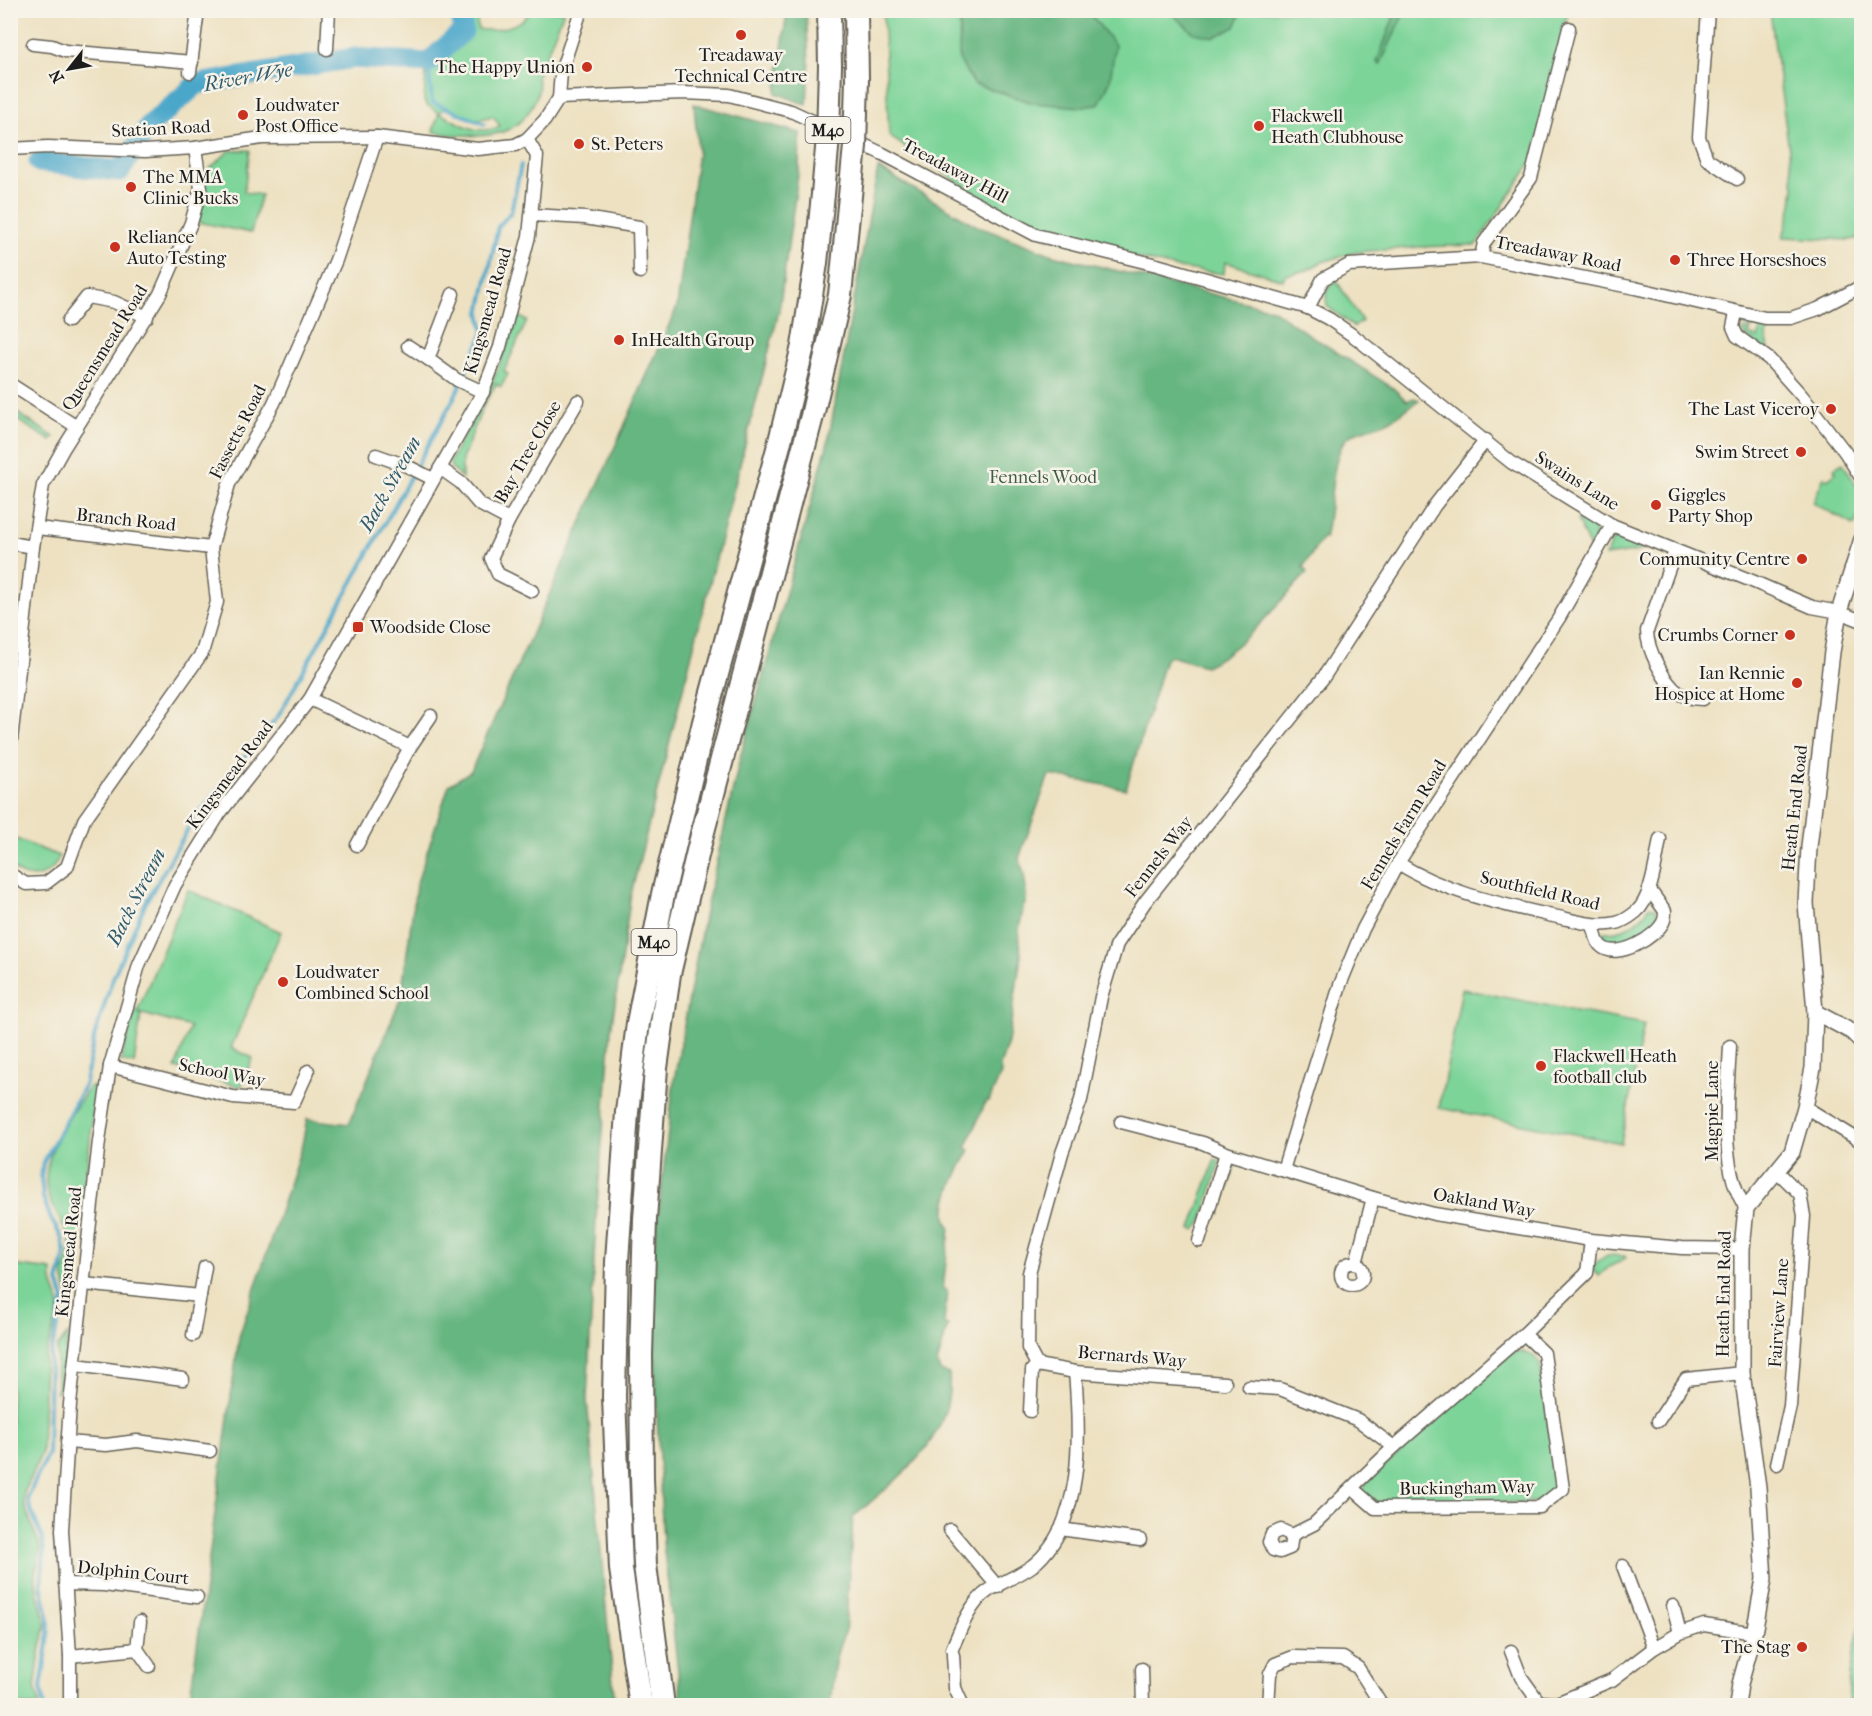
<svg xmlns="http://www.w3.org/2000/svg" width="1872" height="1716" font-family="'IM FELL French Canon',serif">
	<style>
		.green { fill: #7dd499; stroke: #4c785a; stroke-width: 1.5; fill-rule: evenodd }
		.forest { fill: #66b681; stroke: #41694e; stroke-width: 1.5 }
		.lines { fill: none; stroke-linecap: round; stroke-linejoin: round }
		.stream { stroke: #4ba7ca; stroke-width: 4 }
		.river { stroke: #4ba7ca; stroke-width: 21 }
		.minor-casing { stroke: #656156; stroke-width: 15 }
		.tertiary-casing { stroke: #656156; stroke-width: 18 }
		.motorway-casing { stroke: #656156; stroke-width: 26 }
		.minor { stroke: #fff; stroke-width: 12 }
		.tertiary { stroke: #fff; stroke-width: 15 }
		.motorway { stroke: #fff; stroke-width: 22 }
		.motorway-bridge-casing { stroke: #656156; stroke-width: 26; stroke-linecap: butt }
		.motorway-bridge { stroke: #fff; stroke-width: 22 }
		.poi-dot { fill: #c8321e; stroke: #f7f3e8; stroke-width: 2 }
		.labels { text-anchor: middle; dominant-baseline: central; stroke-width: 5; stroke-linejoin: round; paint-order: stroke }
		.shield { fill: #f7f3e8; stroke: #5e5c59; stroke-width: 1.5 }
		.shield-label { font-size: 16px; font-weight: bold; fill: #1c1c1c }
		.poi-label { font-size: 18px; fill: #1c1c1c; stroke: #f7f3e8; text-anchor: start }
		.street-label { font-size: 18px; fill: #1c1c1c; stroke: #f7f3e8 }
		.park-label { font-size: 18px; fill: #3e5c48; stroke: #f7f3e8 }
		.water-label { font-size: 20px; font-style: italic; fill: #315b6a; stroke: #f7f3e8 }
	</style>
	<rect width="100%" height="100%" fill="#f7f3e8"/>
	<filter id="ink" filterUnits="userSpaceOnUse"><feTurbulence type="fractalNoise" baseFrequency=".0167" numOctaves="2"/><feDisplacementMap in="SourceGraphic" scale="12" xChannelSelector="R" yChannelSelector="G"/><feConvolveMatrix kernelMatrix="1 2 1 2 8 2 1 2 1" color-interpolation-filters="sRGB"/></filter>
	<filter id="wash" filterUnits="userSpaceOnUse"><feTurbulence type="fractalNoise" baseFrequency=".008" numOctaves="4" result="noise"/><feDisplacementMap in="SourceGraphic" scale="24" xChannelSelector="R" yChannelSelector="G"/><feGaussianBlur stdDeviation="1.35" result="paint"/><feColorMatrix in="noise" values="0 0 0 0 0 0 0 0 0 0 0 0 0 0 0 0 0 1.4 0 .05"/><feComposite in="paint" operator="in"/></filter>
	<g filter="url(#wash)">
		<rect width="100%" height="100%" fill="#ede1c1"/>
		<!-- green -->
		<g class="green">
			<path d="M 462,11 L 476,11 L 478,29 C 493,32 523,27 529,11 L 564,11 L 537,78 C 540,87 539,91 535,100 C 521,133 494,138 461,135 C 452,135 442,135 433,131 L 439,113 L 427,105 L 424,101 L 426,71 C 429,66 435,63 439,58 C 452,43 460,30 462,11 ZM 446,108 L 474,121 L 493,116 L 500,126 C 478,137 459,123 439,113 Z"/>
			<path d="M 883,11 L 1572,11 L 1565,20 L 1559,57 L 1533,161 L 1476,245 L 1420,247 L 1357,252 L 1322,262 L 1307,270 L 1285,275 L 1283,280 L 1225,262 L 1224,274 L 1178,268 L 1047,237 L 971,197 L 973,192 L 889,136 Z"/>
			<path d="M 1770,11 L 1861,11 L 1861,238 L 1850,240 L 1783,237 L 1792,205 L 1794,187 Z"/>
			<path d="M 250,150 L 244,192 L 261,195 L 251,233 L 198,222 L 207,171 L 229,151 Z"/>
			<path d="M 1336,280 L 1362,321 L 1354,327 L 1327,306 C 1325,296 1327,286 1336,280 Z"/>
			<path d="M 519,316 L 527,321 L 504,371 L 508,374 L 501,387 L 496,384 L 483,407 L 462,459 L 462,478 L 451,468 L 450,461 L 488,393 Z"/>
			<path d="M 1746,323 L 1770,324 L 1766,336 L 1770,353 L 1744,335 L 1743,331 L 1744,330 L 1750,331 L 1749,335 L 1758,338 L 1761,329 L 1752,325 L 1751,329 L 1744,325 Z"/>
			<path d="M 11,409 L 54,437 L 51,441 L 11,416 Z"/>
			<path d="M 1843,463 C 1856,486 1870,498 1854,525 L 1813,503 L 1824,477 L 1827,480 L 1836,472 L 1834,468 Z"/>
			<path d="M 1580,517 C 1594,526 1600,533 1590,548 L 1577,520 Z"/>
			<path d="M 1619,539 L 1642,548 L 1639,551 L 1605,556 L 1613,540 Z"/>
			<path d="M 11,837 L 59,856 C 53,878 24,885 11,865 Z"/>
			<path d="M 188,890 L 281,932 L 231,1048 L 253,1058 L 241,1087 L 175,1068 L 190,1027 L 139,1013 L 141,1015 L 134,1064 L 121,1061 L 134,1012 L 137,1012 Z"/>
			<path d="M 1650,906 L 1656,908 L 1658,920 C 1647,932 1618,958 1603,939 L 1603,932 C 1624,933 1639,923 1650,906 Z"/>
			<path d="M 1462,989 L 1644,1024 L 1621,1143 L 1439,1108 Z"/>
			<path d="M 90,1086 L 96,1087 L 73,1293 L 67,1292 C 65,1285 62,1277 64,1270 C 67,1260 72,1254 70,1243 C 67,1227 56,1215 50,1201 C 34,1163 70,1116 90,1086 Z"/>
			<path d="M 1215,1159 L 1220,1161 L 1202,1221 L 1195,1230 L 1191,1229 Z"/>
			<path d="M 1232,1166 L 1235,1166 L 1220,1214 L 1217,1213 L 1214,1209 L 1226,1170 Z"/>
			<path d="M 1607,1255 L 1625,1256 L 1626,1258 L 1609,1267 L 1599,1276 L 1592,1270 L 1593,1265 Z"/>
			<path d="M 11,1265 L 52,1270 C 50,1285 57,1290 59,1303 C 60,1310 48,1347 45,1355 L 42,1452 L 24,1493 L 24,1504 L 39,1544 L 40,1552 L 35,1573 L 37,1591 L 46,1624 L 40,1652 L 35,1687 L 40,1705 L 11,1705 Z"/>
			<path d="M 68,1334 L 61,1388 L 57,1393 L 57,1348 Z"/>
			<path d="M 1521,1351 L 1534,1356 L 1540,1364 L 1557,1482 L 1557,1493 L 1547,1502 L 1370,1505 L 1363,1495 L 1363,1488 L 1367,1482 L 1513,1352 Z"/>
			<path d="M 1861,1617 L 1861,1705 L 1848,1705 L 1850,1674 Z"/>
		</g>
		<!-- forest -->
		<g class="forest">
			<path d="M 787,11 L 806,11 L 809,64 L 807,105 L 776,93 Z"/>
			<path d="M 960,11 L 1088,11 L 1115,45 L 1110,81 L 1099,104 L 1084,107 L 1033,103 L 974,84 L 959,60 Z"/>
			<path d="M 1170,11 L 1242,11 L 1235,27 L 1214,37 L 1194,33 L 1172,14 Z"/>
			<path d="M 1396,11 L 1405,11 L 1380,65 L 1377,62 Z"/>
			<path d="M 694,104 L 800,133 L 799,168 L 779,311 L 631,894 L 611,1031 L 596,1219 L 587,1400 L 615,1705 L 189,1705 L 239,1337 L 302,1145 L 307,1119 L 349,1124 L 401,997 L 416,886 L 449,785 L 471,771 L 677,307 L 698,152 Z"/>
			<path d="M 878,168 L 977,226 L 1053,255 L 1272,309 L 1305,332 L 1393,388 L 1407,401 L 1414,398 L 1419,400 C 1409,407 1399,416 1389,421 C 1376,428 1356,429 1346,439 C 1330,457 1332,513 1325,538 L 1323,537 L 1303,567 L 1307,573 C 1279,602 1242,650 1205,666 L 1170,656 L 1165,659 L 1126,789 L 1049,775 L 1019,858 C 1025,874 1027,887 1026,904 L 1024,904 L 1019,929 L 1021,957 L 1008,1042 L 1000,1066 L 1001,1074 L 989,1101 L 986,1101 L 966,1148 L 970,1150 C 960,1167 936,1209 950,1227 L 943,1289 L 947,1290 L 944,1324 L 948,1325 L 937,1364 L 940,1371 L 949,1374 C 955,1439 897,1479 853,1517 L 845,1633 C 833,1655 833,1682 830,1705 L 682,1706 L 663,1542 L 654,1355 L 654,1250 L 674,1080 L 704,917 L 740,758 L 828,442 Z"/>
		</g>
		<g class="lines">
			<!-- stream -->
			<g class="stream">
				<path d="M 428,63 L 432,102 L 484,124"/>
				<path d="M 44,1706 L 41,1687 L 48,1643 L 49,1620 L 41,1585 L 44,1552 L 42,1537 L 29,1505 L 28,1497 L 48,1453 L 50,1356 L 64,1299 L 58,1282 L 65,1253 L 62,1238 L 51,1219 L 43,1197 L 41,1177 L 43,1163 L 84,1086 L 95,1034 L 113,978 L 145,904 L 192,822 L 279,715 L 454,398 L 484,332 L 480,313 L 498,227 L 511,212 L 521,165"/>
			</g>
			<!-- river -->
			<path class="river" d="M 39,162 L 120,171 L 149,126 L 197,84 L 354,58 L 428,63 L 463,31 L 461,10"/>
		</g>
	</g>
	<g filter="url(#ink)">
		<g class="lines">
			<defs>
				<g id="minor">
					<path d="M 1708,10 L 1699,137 L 1707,159 L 1737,179"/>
					<path d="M 33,44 L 52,46 L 65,51 L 192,62"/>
					<path d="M 327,49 L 329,10"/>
					<path d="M 190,72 L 198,10"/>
					<path d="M 559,98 L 683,93 L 729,95 L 791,111 L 883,154 L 1036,235 L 1157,265 L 1308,308 L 1329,319 L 1355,337 L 1512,463 L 1612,525 L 1752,581 L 1812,607 L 1839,612 L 1862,621"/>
					<path d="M 10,149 L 48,147 L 145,151 L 195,148 L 262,138 L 377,137 L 478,149 L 515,145 L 527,139"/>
					<path d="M 532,215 L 585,218 L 639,227 L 640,272"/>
					<path d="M 1481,257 L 1484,243 L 1531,178 L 1569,28"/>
					<path d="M 453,294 L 428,359 L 457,380 L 483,392"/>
					<path d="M 1308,308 L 1323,279 L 1349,265 L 1481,257 L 1635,288 L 1765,318 L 1791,318 L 1818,309 L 1862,286"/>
					<path d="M 1736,313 L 1733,327 L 1737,336 L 1769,359 L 1802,396 L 1845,452 L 1862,479"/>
					<path d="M 68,321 L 87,297 L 114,302 L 147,317"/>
					<path d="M 408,346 L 428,359"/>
					<path d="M 10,384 L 77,427"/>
					<path d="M 376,455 L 407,466 L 433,479"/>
					<path d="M 440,468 L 461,483 L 479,504 L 509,520"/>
					<path d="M 37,528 L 211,548"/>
					<path d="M 10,543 L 33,547"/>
					<path d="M 1675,551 L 1647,631 C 1647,649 1664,683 1679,693 C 1687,698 1694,699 1703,699"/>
					<path d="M 532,591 L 498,574 L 491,558 L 509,520 L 578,401"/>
					<path d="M 310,699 L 410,747 L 357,845"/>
					<path d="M 410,747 L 431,716"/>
					<path d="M 10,749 L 33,547 L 43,485 L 63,449 L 160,294 L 191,223 L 201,188 L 195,148"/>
					<path d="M 1398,863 C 1444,892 1500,904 1553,916 C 1574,920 1595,928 1616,923 C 1622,922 1631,916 1636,912 C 1652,899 1656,859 1660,839"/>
					<path d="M 10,874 L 26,884 L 46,883 L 67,867 L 84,820 L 202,653 L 217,602 L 211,548 L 229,484 L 274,403 L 336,260 L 377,137"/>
					<path d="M 1593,925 C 1595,931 1596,942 1601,946 C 1616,961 1658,937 1664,920 C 1665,917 1665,914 1665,911 L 1649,889"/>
					<path d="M 1730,1046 C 1728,1093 1718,1169 1746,1208"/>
					<path d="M 110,1066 L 233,1097 L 294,1102 L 308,1071"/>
					<path d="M 1805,1107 L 1862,1142"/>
					<path d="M 1121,1122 L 1203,1143 L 1226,1153 L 1373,1198 L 1434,1214 L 1591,1240 L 1682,1248 L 1742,1249"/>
					<path d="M 1283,1170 L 1340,985 L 1363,929 L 1398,863 L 1559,618 L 1612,525"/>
					<path d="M 1199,1241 L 1226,1153"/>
					<circle cx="1352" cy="1274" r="11"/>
					<path d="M 1356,1263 L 1373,1198"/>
					<path d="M 84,1284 L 200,1296"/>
					<path d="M 193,1335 L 205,1267"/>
					<path d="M 76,1365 L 183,1379"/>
					<path d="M 1037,1365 L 1028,1348 L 1029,1273 L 1062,1153 L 1081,1100 L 1101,997 L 1117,944 L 1145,902 L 1323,678 L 1435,505 L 1486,440"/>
					<path d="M 1037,1365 L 1075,1372 L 1225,1383"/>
					<path d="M 1249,1387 L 1280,1389 L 1358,1420 L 1394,1447"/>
					<path d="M 1030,1411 L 1032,1370 L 1037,1365"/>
					<path d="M 1658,1421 L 1686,1379 L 1742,1373"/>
					<path d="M 67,1442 L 106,1445 L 137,1441 L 210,1451"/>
					<path d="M 1777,1464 L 1790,1406 L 1804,1216 L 1800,1194 L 1778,1172"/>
					<path d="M 1352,1488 L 1375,1508 L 1540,1507 L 1563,1489 L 1544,1353 L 1524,1334"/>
					<path d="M 1060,1529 L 1140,1540"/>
					<path d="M 950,1530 L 998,1587"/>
					<path d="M 1292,1535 L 1281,1530 L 1272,1534 L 1269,1542 L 1273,1550 L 1280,1552 L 1290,1548 L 1292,1535 L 1314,1524 L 1394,1447 L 1524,1334 L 1587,1273 L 1591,1240"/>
					<path d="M 1623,1566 L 1654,1648"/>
					<path d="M 65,1584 L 104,1585 L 197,1597"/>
					<path d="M 1673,1606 L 1680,1633"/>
					<path d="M 137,1649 L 140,1622"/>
					<path d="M 952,1649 C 960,1630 970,1603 988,1591 C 1002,1582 1018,1576 1032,1566 C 1085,1524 1080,1432 1075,1372"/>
					<path d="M 1511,1651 L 1521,1677 L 1539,1702 L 1557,1703 L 1612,1680 L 1654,1648 L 1680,1633 L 1704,1625 L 1754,1633"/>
					<path d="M 953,1655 L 955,1688 L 963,1706"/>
					<path d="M 70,1656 L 137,1649 L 149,1666"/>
					<path d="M 1142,1669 L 1143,1706"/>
					<path d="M 70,1706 L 70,1656 L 62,1530 L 70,1404 L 99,1141 L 110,1066 L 139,965 L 175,885 L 220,813 L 310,699 L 483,392 L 500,347 L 529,236 L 537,156 L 527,139 L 545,120 L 559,98 L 561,72 L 581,10"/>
					<path d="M 1268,1706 L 1270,1674 L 1275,1664 L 1293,1657 L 1343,1658 L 1358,1668 L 1382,1706"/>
				</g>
				<g id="tertiary">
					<path d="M 1815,1012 L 1852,1032 L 1862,1042"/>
					<path d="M 1737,1706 L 1740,1684 L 1754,1633 L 1764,1579 L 1758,1487 L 1742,1373 L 1742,1249 L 1746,1208 L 1792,1152 L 1805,1107 L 1813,1068 L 1815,1012 L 1806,903 L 1809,847 L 1832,652 L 1839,612 L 1862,539"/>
				</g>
				<g id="motorway">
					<path d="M 829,10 L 830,66"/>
					<path d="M 856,10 L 857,79"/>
					<path d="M 641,1706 L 621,1569 L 614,1397 L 617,1261 L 627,1112 L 638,1023 L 663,894 L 704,722 L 779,445 L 803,346 L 816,263 L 823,194"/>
					<path d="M 663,1706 L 645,1565 L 642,1478 L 641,1355 L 645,1219 L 656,1068 L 669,974 L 699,847 L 812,416 L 840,295 L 849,206"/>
				</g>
			</defs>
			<!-- minor casing -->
			<use href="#minor" class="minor-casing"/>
			<!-- tertiary casing -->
			<use href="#tertiary" class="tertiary-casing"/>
			<!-- motorway casing -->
			<use href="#motorway" class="motorway-casing"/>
			<!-- minor -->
			<use href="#minor" class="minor"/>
			<!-- tertiary -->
			<use href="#tertiary" class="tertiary"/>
			<!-- motorway -->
			<use href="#motorway" class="motorway"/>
			<defs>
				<g id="motorway-bridge">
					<path d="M 823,194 L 828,137 L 830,66"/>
					<path d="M 849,206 L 855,146 L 857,79"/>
				</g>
			</defs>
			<!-- motorway-bridge casing -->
			<use href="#motorway-bridge" class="motorway-bridge-casing"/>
			<!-- motorway-bridge -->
			<use href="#motorway-bridge" class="motorway-bridge"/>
		</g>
	</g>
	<!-- markers -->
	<g class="poi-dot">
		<circle cx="741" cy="35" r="6"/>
		<circle cx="587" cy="67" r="6"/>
		<circle cx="243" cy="115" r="6"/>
		<circle cx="1259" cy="126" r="6"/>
		<circle cx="579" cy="144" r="6"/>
		<circle cx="131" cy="187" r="6"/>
		<circle cx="115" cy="247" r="6"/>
		<circle cx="1675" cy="260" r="6"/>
		<circle cx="619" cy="340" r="6"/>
		<circle cx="1831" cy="409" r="6"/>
		<circle cx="1801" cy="452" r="6"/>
		<circle cx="1656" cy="505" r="6"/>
		<circle cx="1802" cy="559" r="6"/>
		<rect x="352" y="621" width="12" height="12" rx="3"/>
		<circle cx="1790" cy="635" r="6"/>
		<circle cx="1797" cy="683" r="6"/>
		<circle cx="283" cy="982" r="6"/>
		<circle cx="1541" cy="1066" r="6"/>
		<circle cx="1802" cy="1647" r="6"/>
	</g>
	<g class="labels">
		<!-- shield labels -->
		<g class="shield">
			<rect x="805.5" y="117" width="45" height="26" rx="4.5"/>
			<rect x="631.5" y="929" width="45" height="26" rx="4.5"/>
		</g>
		<g class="shield-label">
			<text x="828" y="130">M40</text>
			<text x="654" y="942">M40</text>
		</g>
		<!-- poi labels -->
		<g class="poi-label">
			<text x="741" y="55" text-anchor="middle">Treadaway<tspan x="741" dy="21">Technical Centre</tspan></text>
			<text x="575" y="67" text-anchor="end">The Happy Union</text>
			<text x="255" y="105">Loudwater<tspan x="255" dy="21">Post Office</tspan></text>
			<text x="1271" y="116">Flackwell<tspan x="1271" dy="21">Heath Clubhouse</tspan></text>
			<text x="591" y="144">St. Peters</text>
			<text x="143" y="177">The MMA<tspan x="143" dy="21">Clinic Bucks</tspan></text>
			<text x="127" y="237">Reliance<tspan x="127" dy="21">Auto Testing</tspan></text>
			<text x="1687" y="260">Three Horseshoes</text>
			<text x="631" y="340">InHealth Group</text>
			<text x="1819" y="409" text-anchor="end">The Last Viceroy</text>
			<text x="1789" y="452" text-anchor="end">Swim Street</text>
			<text x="1668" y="495">Giggles<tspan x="1668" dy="21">Party Shop</tspan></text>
			<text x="1790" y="559" text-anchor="end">Community Centre</text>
			<text x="370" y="627">Woodside Close</text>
			<text x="1778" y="635" text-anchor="end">Crumbs Corner</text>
			<text x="1785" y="673" text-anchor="end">Ian Rennie<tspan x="1785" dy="21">Hospice at Home</tspan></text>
			<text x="295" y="972">Loudwater<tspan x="295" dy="21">Combined School</tspan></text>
			<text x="1553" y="1056">Flackwell Heath<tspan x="1553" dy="21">football club</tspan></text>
			<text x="1790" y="1647" text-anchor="end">The Stag</text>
		</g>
		<!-- street labels -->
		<g class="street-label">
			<text transform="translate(161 129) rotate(-3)">Station Road</text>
			<text transform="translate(955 171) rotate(28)">Treadaway Hill</text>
			<text transform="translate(1558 254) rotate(11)">Treadaway Road</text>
			<text transform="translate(488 311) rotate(-74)">Kingsmead Road</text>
			<text transform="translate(105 348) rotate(-58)">Queensmead Road</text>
			<text transform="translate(238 432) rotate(-63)">Fassetts Road</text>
			<text transform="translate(528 452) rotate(-60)">Bay Tree Close</text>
			<text transform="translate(1577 481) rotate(32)">Swains Lane</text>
			<text transform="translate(126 520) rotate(6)">Branch Road</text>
			<text transform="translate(230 775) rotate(-53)">Kingsmead Road</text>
			<text transform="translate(1795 808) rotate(-84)">Heath End Road</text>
			<text transform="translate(1404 825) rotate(-59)">Fennels Farm Road</text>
			<text transform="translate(1159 857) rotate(-52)">Fennels Way</text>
			<text transform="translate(1540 891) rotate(13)">Southfield Road</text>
			<text transform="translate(222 1073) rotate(11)">School Way</text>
			<text transform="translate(1712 1111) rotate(-90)">Magpie Lane</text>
			<text transform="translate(1484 1203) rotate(10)">Oakland Way</text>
			<text transform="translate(69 1252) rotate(-84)">Kingsmead Road</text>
			<text transform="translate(1724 1294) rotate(-89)">Heath End Road</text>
			<text transform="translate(1779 1313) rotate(-86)">Fairview Lane</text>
			<text transform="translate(1132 1357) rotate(5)">Bernards Way</text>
			<text transform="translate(1467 1488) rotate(-1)">Buckingham Way</text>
			<text transform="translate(133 1573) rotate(6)">Dolphin Court</text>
		</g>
		<!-- park labels -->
		<g class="park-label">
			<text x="1043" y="477">Fennels Wood</text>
		</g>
		<!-- water labels -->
		<g class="water-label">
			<text transform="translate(248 77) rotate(-10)">River Wye</text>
			<text transform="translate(390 484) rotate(-61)">Back Stream</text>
			<text transform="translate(136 897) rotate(-63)">Back Stream</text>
		</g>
	</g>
	<!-- margin -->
	<rect width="1872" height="1716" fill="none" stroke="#f7f3e8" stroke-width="36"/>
	<!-- north arrow -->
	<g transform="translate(69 69) rotate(239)" stroke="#f7f3e8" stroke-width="4.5" paint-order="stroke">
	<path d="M0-4.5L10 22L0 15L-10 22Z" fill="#1c1c1c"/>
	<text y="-9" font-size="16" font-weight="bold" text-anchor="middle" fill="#1c1c1c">N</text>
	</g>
</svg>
